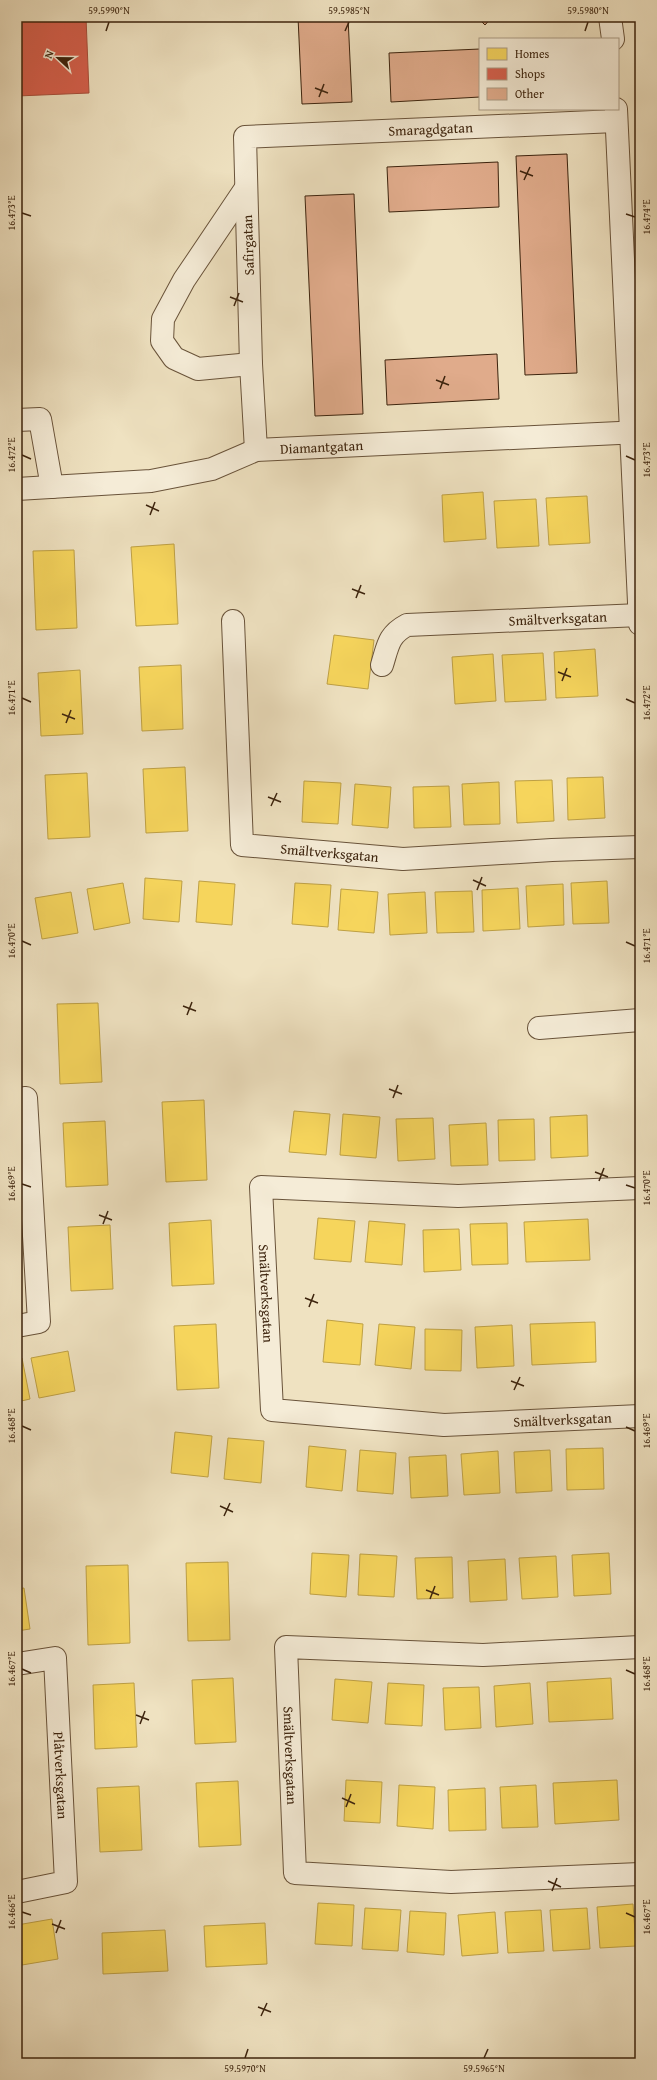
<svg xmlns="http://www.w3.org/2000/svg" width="657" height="2080" font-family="'Gentium Book Plus',serif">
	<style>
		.homes { fill: #f6d55c; stroke: #bea044 }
		.shops { fill: #d6604d; stroke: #a84e3a }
		.building { fill: #e0ab8b; stroke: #3c230d }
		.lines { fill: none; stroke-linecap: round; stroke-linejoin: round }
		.minor-casing { stroke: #69533a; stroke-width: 24 }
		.minor { stroke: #f5ecd7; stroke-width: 22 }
		.ticks { fill: none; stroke: #3c230d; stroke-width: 1.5 }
		.labels { text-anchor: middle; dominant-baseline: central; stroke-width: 4; stroke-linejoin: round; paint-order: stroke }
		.street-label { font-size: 14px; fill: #3c230d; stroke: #f5ecd7 }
		.neatline { fill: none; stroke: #3c230d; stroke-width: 1.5 }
		.ticks-label { font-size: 10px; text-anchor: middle; fill: #3c230d }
	</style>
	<rect width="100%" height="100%" fill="#efe2c1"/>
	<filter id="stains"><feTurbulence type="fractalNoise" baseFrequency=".005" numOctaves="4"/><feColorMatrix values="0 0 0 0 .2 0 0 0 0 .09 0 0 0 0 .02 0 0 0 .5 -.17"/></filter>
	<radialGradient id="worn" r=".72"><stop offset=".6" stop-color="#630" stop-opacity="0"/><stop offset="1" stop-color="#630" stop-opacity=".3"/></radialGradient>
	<!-- homes -->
	<g class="homes">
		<path d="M 483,492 L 486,539 L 444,542 L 442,495 Z"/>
		<path d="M 587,496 L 590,543 L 549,545 L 546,498 Z"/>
		<path d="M 536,499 L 539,546 L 497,548 L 494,501 Z"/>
		<path d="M 174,544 L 178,624 L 136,626 L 131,547 Z"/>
		<path d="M 74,550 L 77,628 L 36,630 L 33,551 Z"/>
		<path d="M 334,635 L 374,640 L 368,689 L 327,684 Z"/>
		<path d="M 595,649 L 598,696 L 556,698 L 554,652 Z"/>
		<path d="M 543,653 L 546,700 L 505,702 L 502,655 Z"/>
		<path d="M 493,654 L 496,701 L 455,704 L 452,657 Z"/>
		<path d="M 181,665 L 183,729 L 142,731 L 139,667 Z"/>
		<path d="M 80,670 L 83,734 L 41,736 L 38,673 Z"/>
		<path d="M 185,767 L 188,831 L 146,833 L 143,769 Z"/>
		<path d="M 87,773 L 90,837 L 48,839 L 45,775 Z"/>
		<path d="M 603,777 L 605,818 L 568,820 L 567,778 Z"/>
		<path d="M 552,780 L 554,821 L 517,823 L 515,781 Z"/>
		<path d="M 304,781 L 341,783 L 338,824 L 302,822 Z"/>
		<path d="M 499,782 L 500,824 L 464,825 L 462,784 Z"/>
		<path d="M 355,784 L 391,787 L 388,828 L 352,825 Z"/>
		<path d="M 449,786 L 451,827 L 414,828 L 413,787 Z"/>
		<path d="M 145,878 L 182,881 L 179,922 L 143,919 Z"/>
		<path d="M 199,881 L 235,884 L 232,925 L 196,922 Z"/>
		<path d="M 607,881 L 609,923 L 573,924 L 571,883 Z"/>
		<path d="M 123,883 L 130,923 L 94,930 L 87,889 Z"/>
		<path d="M 295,883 L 331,885 L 328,927 L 292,924 Z"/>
		<path d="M 563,884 L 564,925 L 528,927 L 526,886 Z"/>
		<path d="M 518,888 L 520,929 L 483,931 L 482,890 Z"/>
		<path d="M 341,889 L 378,892 L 374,933 L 338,930 Z"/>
		<path d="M 472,891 L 474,932 L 437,933 L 435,892 Z"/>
		<path d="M 71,892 L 78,933 L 42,939 L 35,898 Z"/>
		<path d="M 425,892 L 427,933 L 390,935 L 388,894 Z"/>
		<path d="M 98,1003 L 102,1082 L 60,1084 L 57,1004 Z"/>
		<path d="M 204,1100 L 207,1180 L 166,1182 L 162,1102 Z"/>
		<path d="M 294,1111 L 330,1114 L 326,1155 L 289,1152 Z"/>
		<path d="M 343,1114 L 380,1117 L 376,1158 L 340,1155 Z"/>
		<path d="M 587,1115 L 588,1156 L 551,1158 L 550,1117 Z"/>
		<path d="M 433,1118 L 435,1159 L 398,1161 L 396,1119 Z"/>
		<path d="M 534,1119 L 535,1160 L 499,1161 L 498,1120 Z"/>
		<path d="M 105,1121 L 108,1185 L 66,1187 L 63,1123 Z"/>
		<path d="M 486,1123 L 488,1165 L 451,1166 L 449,1125 Z"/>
		<path d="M 318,1218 L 355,1221 L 351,1262 L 314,1259 Z"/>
		<path d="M 588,1219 L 590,1260 L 526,1262 L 524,1222 Z"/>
		<path d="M 211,1220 L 214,1284 L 172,1286 L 169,1223 Z"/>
		<path d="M 369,1221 L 405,1224 L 402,1265 L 365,1262 Z"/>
		<path d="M 507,1223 L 508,1264 L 472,1265 L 470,1224 Z"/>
		<path d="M 110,1225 L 113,1289 L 71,1291 L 68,1227 Z"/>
		<path d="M 459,1229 L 461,1270 L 424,1272 L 423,1230 Z"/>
		<path d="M 327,1320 L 363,1324 L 360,1365 L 323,1362 Z"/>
		<path d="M 595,1322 L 596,1362 L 532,1365 L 530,1324 Z"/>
		<path d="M 216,1324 L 219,1388 L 177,1390 L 174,1326 Z"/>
		<path d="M 379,1324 L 415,1327 L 411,1369 L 375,1365 Z"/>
		<path d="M 512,1325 L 514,1366 L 477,1368 L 475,1327 Z"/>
		<path d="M 425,1329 L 462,1330 L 461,1371 L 425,1370 Z"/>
		<path d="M 68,1351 L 75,1391 L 39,1398 L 31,1358 Z"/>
		<path d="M 22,1358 L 30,1399 L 17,1402 L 17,1359 Z"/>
		<path d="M 175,1432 L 212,1436 L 208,1477 L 171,1473 Z"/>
		<path d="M 228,1438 L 264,1441 L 261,1483 L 224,1479 Z"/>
		<path d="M 309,1446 L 346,1450 L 342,1491 L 306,1487 Z"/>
		<path d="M 603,1448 L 604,1489 L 567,1490 L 566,1449 Z"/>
		<path d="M 360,1450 L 396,1453 L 393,1494 L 357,1491 Z"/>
		<path d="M 550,1450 L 552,1491 L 516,1493 L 514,1452 Z"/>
		<path d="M 498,1451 L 500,1493 L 464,1495 L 461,1454 Z"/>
		<path d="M 446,1455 L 448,1496 L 411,1498 L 409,1457 Z"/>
		<path d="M 312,1553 L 349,1555 L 346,1597 L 310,1594 Z"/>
		<path d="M 609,1553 L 611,1594 L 574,1596 L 572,1555 Z"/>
		<path d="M 360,1554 L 397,1556 L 394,1597 L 358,1595 Z"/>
		<path d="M 556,1556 L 558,1597 L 522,1599 L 519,1558 Z"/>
		<path d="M 452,1557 L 453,1598 L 417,1599 L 415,1558 Z"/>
		<path d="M 505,1559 L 507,1600 L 470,1602 L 468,1561 Z"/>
		<path d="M 228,1562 L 230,1640 L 188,1641 L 186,1563 Z"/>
		<path d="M 128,1565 L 130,1643 L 88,1645 L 86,1566 Z"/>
		<path d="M 24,1588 L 30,1629 L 17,1631 L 17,1589 Z"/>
		<path d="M 233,1678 L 236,1742 L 195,1744 L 192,1680 Z"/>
		<path d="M 611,1678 L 613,1719 L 549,1722 L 547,1682 Z"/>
		<path d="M 335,1679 L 372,1682 L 368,1723 L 332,1720 Z"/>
		<path d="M 134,1683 L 137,1747 L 95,1749 L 93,1685 Z"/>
		<path d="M 388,1683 L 424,1685 L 422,1726 L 385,1724 Z"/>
		<path d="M 530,1683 L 533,1724 L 496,1727 L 494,1686 Z"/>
		<path d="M 479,1687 L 481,1728 L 445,1730 L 443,1688 Z"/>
		<path d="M 346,1780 L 382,1782 L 380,1823 L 344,1821 Z"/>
		<path d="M 617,1780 L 619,1820 L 555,1824 L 553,1783 Z"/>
		<path d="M 238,1781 L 241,1845 L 199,1847 L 196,1783 Z"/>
		<path d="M 399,1785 L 435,1787 L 433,1829 L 397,1826 Z"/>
		<path d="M 536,1785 L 538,1827 L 502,1828 L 500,1787 Z"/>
		<path d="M 139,1786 L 142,1850 L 100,1852 L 97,1788 Z"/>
		<path d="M 485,1788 L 486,1830 L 449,1831 L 448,1790 Z"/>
		<path d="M 318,1903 L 354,1905 L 352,1946 L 315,1944 Z"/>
		<path d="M 633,1904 L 636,1946 L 600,1948 L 597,1907 Z"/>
		<path d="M 365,1908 L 401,1910 L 398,1951 L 362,1949 Z"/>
		<path d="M 587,1908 L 590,1949 L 553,1951 L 550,1910 Z"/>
		<path d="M 541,1910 L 544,1951 L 508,1953 L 505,1912 Z"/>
		<path d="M 410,1911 L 446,1913 L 444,1955 L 407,1952 Z"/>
		<path d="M 495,1912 L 498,1953 L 462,1956 L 458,1915 Z"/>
		<path d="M 52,1919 L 58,1959 L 22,1965 L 17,1925 Z"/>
		<path d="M 265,1923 L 267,1964 L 206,1967 L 204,1926 Z"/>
		<path d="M 165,1930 L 168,1971 L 103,1974 L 102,1933 Z"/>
	</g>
	<!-- shops -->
	<path class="shops" d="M 17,17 L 86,17 L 89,93 L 17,96 Z"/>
	<!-- building -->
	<g class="building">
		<path d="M 298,17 L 348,17 L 352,102 L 302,104 Z"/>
		<path d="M 477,17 L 492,17 L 485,25 Z"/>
		<path d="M 480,49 L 480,97 L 391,102 L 389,53 Z"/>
		<path d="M 567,154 L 577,373 L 525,375 L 516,156 Z"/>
		<path d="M 498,162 L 499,207 L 389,212 L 387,167 Z"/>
		<path d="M 354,194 L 363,414 L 315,416 L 305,196 Z"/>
		<path d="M 497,354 L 499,399 L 387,405 L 385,360 Z"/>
	</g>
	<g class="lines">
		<defs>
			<g id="minor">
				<path d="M 610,17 L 613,39"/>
				<path d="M 616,109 L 640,624"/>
				<path d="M 246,188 L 184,280 L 163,319 L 162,341 L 174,358 L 198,369 L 251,364"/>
				<path d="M 17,420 L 40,419 L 52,487"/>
				<path id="s1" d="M 256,450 L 251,364 L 245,137 L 616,121"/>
				<path id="s2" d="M 17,489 L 151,481 L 212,469 L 256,450 L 640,432"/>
				<path id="s3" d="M 233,621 L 242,845 L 403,859 L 552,850 L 640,847"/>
				<path id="s4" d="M 382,665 C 388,646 388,635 407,625 L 640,615"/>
				<path d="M 539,1028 L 640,1020"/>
				<path d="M 17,1099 L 26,1098 L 39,1322 L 17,1326"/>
				<path id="s5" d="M 640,1188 L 458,1196 L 261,1187 L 272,1410 L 444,1425 L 640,1416"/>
				<path id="s6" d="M 640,1647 L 483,1655 L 286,1647 L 295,1873 L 451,1882 L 640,1874"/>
				<path id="s7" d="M 17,1664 L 55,1658 L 66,1882 L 17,1892"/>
			</g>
		</defs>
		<!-- minor casing -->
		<use href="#minor" class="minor-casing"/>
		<!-- minor -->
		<use href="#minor" class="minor"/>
	</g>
	<!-- ticks -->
	<path class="ticks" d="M 106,31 L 109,22M 345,31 L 349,22M 585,31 L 588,22M 315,88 L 328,93M 319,97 L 324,84M 520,171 L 533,176M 524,180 L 530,167M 22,213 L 31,216M 626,214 L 635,217M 230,297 L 243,302M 234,306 L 239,293M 436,380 L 449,385M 440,389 L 445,376M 22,455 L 31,459M 626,456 L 635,460M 146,505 L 159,511M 150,515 L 155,502M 352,589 L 365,594M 356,598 L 361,585M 558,672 L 571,677M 562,681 L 567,668M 22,698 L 31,702M 626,699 L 635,703M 62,714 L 75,719M 66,723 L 71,710M 268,797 L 281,802M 271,806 L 277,793M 473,880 L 486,886M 477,890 L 482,877M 22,941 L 31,945M 626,942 L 635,946M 183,1006 L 196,1011M 187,1015 L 192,1002M 389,1089 L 402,1094M 393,1098 L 398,1085M 595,1172 L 608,1177M 599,1181 L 604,1168M 22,1184 L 31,1187M 626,1185 L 635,1188M 99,1215 L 112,1220M 103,1224 L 108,1211M 305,1298 L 318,1303M 309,1307 L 314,1294M 511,1381 L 524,1386M 514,1390 L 520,1377M 22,1426 L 31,1430M 626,1427 L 635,1431M 220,1506 L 233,1512M 224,1516 L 230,1503M 426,1590 L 439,1595M 430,1599 L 435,1586M 22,1669 L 31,1673M 626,1670 L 635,1674M 136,1715 L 149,1720M 140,1724 L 145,1711M 342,1798 L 355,1804M 346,1807 L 351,1794M 548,1881 L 561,1887M 552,1891 L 557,1878M 22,1912 L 31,1915M 626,1913 L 635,1917M 52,1924 L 65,1929M 56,1933 L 61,1920M 258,2007 L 271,2012M 261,2016 L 267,2003M 245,2058 L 248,2049M 484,2058 L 488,2049"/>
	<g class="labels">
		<!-- street labels -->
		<g class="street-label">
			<text stroke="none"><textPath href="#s1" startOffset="499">Smaragdgatan</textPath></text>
			<text transform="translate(248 245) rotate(-92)">Safirgatan</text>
			<text stroke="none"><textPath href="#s2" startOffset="310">Diamantgatan</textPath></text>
			<text stroke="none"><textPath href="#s4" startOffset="200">Smältverksgatan</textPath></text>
			<text stroke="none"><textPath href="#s3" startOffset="312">Smältverksgatan</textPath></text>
			<text stroke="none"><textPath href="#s5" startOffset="486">Smältverksgatan</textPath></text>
			<text stroke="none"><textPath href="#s5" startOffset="894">Smältverksgatan</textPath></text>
			<text stroke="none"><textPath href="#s6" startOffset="463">Smältverksgatan</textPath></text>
			<text stroke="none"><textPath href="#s7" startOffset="156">Plåtverksgatan</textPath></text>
		</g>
	</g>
	<!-- margin -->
	<rect width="657" height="2080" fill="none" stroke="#efe2c1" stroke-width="44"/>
	<!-- legend -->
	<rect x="479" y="38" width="140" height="72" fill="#f5ecd7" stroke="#ab9c86"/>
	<rect x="487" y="48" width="20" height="12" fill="#f6d55c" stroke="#ab9c86"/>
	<text x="515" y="58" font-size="12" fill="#3c230d">Homes</text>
	<rect x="487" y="68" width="20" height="12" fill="#d6604d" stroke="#ab9c86"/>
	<text x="515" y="78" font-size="12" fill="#3c230d">Shops</text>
	<rect x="487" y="88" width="20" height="12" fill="#e0ab8b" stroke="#ab9c86"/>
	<text x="515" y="98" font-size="12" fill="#3c230d">Other</text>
	<!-- north arrow -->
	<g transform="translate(58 58) rotate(292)" stroke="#f5ecd7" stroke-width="3" paint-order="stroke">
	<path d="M0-3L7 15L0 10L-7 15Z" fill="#3c230d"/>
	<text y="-6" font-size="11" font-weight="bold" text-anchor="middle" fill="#3c230d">N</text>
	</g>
	<rect x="22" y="22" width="613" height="2036" class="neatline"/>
	<g class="ticks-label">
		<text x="109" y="14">59.5990°N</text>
		<text x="349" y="14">59.5985°N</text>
		<text x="588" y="14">59.5980°N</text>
		<text transform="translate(11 213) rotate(-90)" y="4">16.473°E</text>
		<text transform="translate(646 217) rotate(-90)" y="4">16.474°E</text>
		<text transform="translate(11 455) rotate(-90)" y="4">16.472°E</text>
		<text transform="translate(646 460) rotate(-90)" y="4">16.473°E</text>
		<text transform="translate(11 698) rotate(-90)" y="4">16.471°E</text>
		<text transform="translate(646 703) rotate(-90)" y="4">16.472°E</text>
		<text transform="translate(11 941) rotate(-90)" y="4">16.470°E</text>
		<text transform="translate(646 946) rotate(-90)" y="4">16.471°E</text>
		<text transform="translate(11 1184) rotate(-90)" y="4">16.469°E</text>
		<text transform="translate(646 1188) rotate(-90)" y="4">16.470°E</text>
		<text transform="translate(11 1426) rotate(-90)" y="4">16.468°E</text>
		<text transform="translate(646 1431) rotate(-90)" y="4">16.469°E</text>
		<text transform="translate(11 1669) rotate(-90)" y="4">16.467°E</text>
		<text transform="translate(646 1674) rotate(-90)" y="4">16.468°E</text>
		<text transform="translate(11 1912) rotate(-90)" y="4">16.466°E</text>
		<text transform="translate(646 1917) rotate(-90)" y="4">16.467°E</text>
		<text x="245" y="2072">59.5970°N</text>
		<text x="484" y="2072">59.5965°N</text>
	</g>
	<rect width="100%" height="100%" filter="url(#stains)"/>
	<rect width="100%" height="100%" fill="url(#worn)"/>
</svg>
